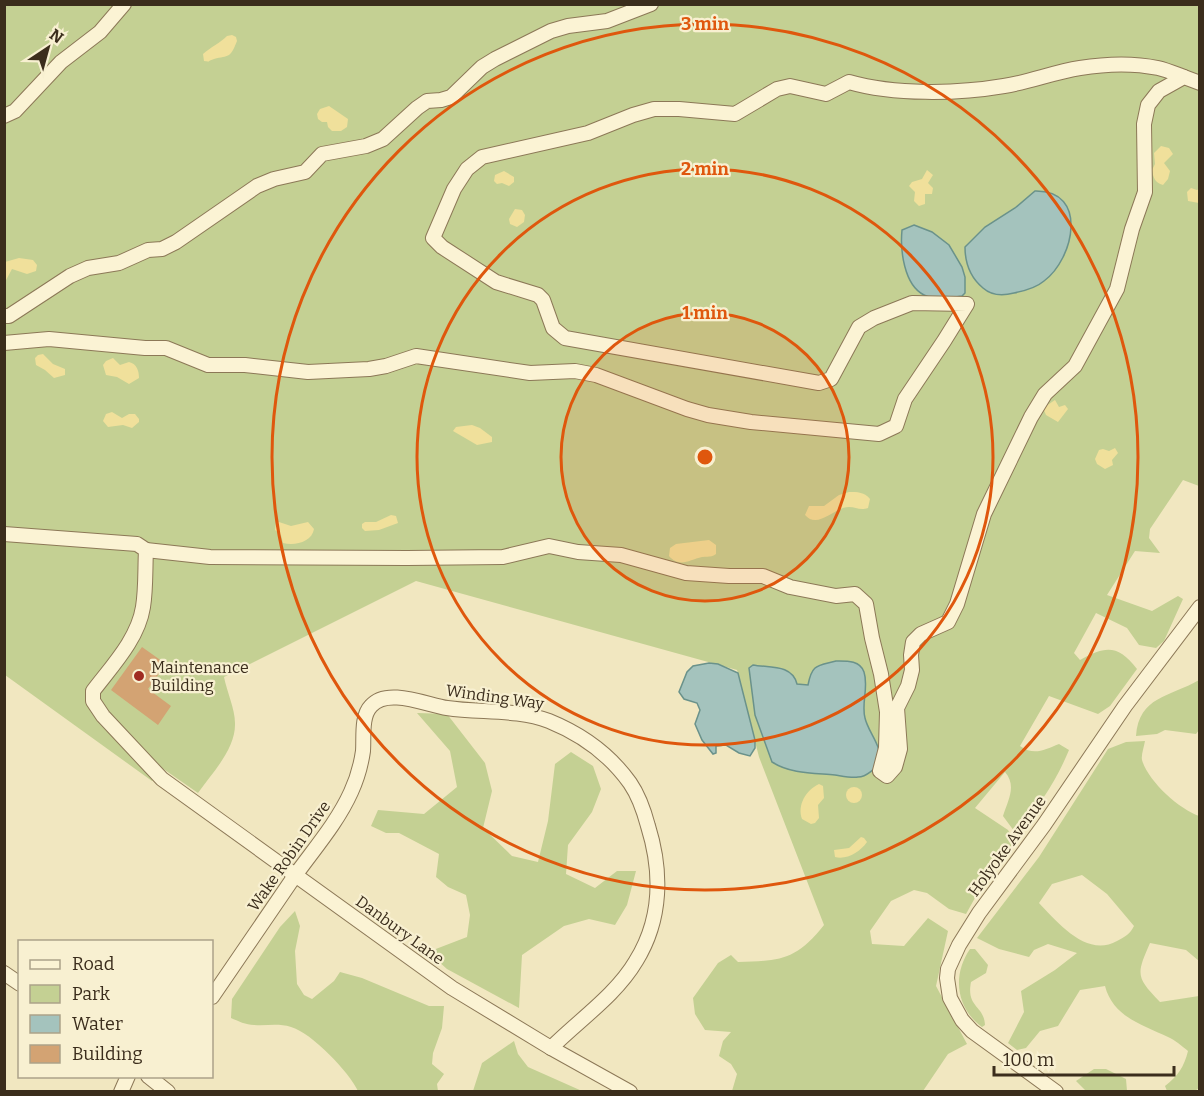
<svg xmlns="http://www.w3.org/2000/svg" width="1204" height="1096" font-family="Bitter,serif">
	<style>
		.green { fill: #c4d093; fill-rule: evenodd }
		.sand { fill: #f0e09b }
		.water { fill: #a4c3bd; stroke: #6a928b; stroke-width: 1.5 }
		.building { fill: #d3a373 }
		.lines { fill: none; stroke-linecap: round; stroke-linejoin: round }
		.minor-casing { stroke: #8c7857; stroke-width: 16 }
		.minor { stroke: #fbf3d4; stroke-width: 14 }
		.ring { fill: none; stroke: #df570d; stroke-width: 3 }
		.poi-dot { fill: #a02c22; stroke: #f8f0d1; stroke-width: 2 }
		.labels { text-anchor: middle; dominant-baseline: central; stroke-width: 4.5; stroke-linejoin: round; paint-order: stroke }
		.poi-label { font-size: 16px; fill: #3b2d1c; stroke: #f8f0d1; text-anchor: start }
		.street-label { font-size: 16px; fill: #3b2d1c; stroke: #f8f0d1 }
		.centre { fill: #df570d; stroke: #f8f0d1; stroke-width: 3 }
		.ring-label { font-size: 18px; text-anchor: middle; font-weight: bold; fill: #df570d; stroke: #f8f0d1; stroke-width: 4.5; stroke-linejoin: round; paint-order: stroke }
	</style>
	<rect width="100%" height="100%" fill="#f1e7c0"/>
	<!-- green -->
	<g class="green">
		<path d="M 5,5 L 1199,5 L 1199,486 L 1183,480 L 1150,529 L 1149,538 L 1160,553 L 1135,551 L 1107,595 L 1152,611 L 1178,596 L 1183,599 L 1164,641 L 1156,648 L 1139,645 L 1127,628 L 1096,613 L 1074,653 L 1080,660 C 1105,646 1118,644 1137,669 L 1110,706 L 1098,714 L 1049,696 L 1020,746 C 1034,756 1044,750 1059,744 L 1069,750 C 1058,777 1037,813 1014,831 L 1003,816 C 1008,800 1017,786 1005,772 L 975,808 L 1008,830 L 1016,843 L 1000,853 L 966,914 L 949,909 L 927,893 L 914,890 L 891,901 L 870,931 L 872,944 L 904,946 L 928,918 L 948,931 L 936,986 L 967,1044 L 948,1054 L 923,1091 L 732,1091 L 737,1074 L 731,1064 L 719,1056 L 723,1041 L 731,1032 L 705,1030 L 695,1014 L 693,998 L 718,963 L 731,955 L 738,962 C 781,961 796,960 824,925 L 759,757 L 737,670 L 416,581 L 224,677 C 227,692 235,709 235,723 C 236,749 212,773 198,793 L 162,768 L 152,781 L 5,675 Z"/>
		<path d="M 1199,680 L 1199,730 L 1196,734 L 1165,730 L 1157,734 L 1136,736 C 1139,696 1170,697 1199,680 Z"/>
		<path d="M 417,713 L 447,714 L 485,763 L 492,791 L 483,828 L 512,856 L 538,862 L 548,821 L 555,764 L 571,752 L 593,766 L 601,789 L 592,812 L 568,845 L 566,874 L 595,888 L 617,871 L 636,871 L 627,905 L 615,925 L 589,919 L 564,926 L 522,955 L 519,1008 L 447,969 L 428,952 L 467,937 L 470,915 L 466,895 L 448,887 L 436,877 L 439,854 L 399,833 L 386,833 L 371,826 L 378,810 L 424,814 L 457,787 L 450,751 Z"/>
		<path d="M 1145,741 C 1144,747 1141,755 1142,760 C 1148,781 1179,809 1199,816 L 1199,961 L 1186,950 L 1150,943 C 1136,975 1136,977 1160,1002 L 1199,996 L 1200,1087 L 1195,1091 L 1167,1091 L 1165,1086 C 1178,1076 1184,1067 1188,1051 C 1182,1046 1175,1040 1168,1037 C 1143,1025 1113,1017 1105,986 L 1080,990 L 1058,1026 L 1040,1031 L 1026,1048 L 1017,1050 L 1008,1043 L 1024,1012 L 1021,991 L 1055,970 L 1077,953 L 1048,944 L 1034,950 L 1029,957 L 999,949 L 977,938 L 1039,857 L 1108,749 L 1126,742 ZM 1082,875 L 1107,894 L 1134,926 C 1130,934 1125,937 1117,941 C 1087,958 1058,923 1039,903 L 1052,884 Z"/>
		<path d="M 295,911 L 300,926 L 295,951 L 297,984 L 304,995 L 312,999 L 334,981 L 340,972 L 362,978 L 429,1006 L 444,1006 L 442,1028 L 433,1053 L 432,1064 L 444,1074 L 437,1084 L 438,1091 L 358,1091 C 349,1072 312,1033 291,1027 C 278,1023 267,1026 254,1025 C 246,1025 238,1021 231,1018 L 232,999 L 280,927 Z"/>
		<path d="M 970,949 L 975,949 L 988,965 L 986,973 L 971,982 C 966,1008 984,1005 985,1025 L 982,1027 C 956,1008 952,975 970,949 Z"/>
		<path d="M 514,1041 L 518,1054 L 528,1067 L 582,1091 L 473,1091 L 482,1063 Z"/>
		<path d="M 1094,1069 L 1106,1069 L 1126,1079 L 1127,1091 L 1086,1091 L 1076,1081 Z"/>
	</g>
	<!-- sand -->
	<g class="sand">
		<path d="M 232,35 L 236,37 L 237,41 C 230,59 229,55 214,59 C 204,62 214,62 204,61 L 203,54 C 211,47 220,43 227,36 Z"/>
		<path d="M 329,106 L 348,119 L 347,127 L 341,131 L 332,131 L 328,127 L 327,122 L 322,122 L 318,119 L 317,114 L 320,109 Z"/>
		<path d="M 1161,146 L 1169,148 L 1173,154 L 1164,163 L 1170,171 L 1168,179 L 1163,185 C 1155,183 1153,177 1152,170 L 1155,164 L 1154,153 Z"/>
		<path d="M 927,170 L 933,175 L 928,183 L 933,188 L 932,194 L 925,194 L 925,204 L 919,206 L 914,201 L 915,192 L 909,186 L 912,182 L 922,179 Z"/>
		<path d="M 504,171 L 514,177 L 514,182 L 509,186 L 502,183 L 497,184 L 494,181 L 495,175 Z"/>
		<path d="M 1191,188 L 1197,190 L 1199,189 L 1199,203 L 1188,201 L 1187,192 Z"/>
		<path d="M 515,209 L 522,210 L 525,215 L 524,222 L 517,227 L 510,224 L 509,219 Z"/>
		<path d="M 19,258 L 33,260 L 37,265 L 36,271 L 27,274 L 12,269 L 5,282 L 5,262 Z"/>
		<path d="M 43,354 L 53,364 L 65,369 L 65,375 L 54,378 L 45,370 L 36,365 L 35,358 L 38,355 Z"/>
		<path d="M 113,358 L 120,365 L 129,362 C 137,364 139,371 139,378 L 129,384 L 117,377 L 106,375 L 103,365 L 106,361 Z"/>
		<path d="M 1055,400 L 1059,407 L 1065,405 L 1068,409 L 1058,422 L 1046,415 L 1043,408 Z"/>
		<path d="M 112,412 L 122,418 L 129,414 L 135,414 L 139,419 L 139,422 L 132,428 L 123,425 L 108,427 L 103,421 L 106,414 Z"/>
		<path d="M 472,425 L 480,428 L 492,437 L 492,442 L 477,445 L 453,431 L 456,427 Z"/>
		<path d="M 1115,448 L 1118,453 L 1112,460 L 1113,465 L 1105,469 L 1097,464 L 1095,459 L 1099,450 L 1103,449 L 1109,451 Z"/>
		<path d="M 849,492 C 857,492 865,492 870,499 L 868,508 C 860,511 856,507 849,507 C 834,507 818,530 805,515 L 809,506 L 824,506 L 839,495 Z"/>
		<path d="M 391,515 L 396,516 L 398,523 L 379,530 L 365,531 L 362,528 L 362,524 L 365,522 L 376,522 Z"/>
		<path d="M 279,522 L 291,526 L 308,522 L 314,529 C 312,542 295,546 283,543 L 281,535 L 275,530 L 276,523 Z"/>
		<path d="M 709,540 L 716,545 L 716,554 C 711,558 708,556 702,557 C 689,560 680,568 669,556 L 670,548 L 676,544 Z"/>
		<path d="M 819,784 L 823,786 L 824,798 L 818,805 L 819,818 L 815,823 L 811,824 L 802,819 C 797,805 806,790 819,784 Z"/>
		<circle cx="854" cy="795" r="8"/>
		<path d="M 861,837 L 864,838 L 867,842 C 860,852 847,860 835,857 L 834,850 L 849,848 Z"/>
	</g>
	<!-- water -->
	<g class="water">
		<path d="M 1035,191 C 1089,190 1074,259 1044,281 C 1036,288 1024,291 1014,293 C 1003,296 992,296 983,288 C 971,278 965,263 965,247 L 985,227 L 1015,208 Z"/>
		<path d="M 914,225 L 932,232 L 949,245 L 962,267 L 965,277 L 965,293 L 962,296 C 950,298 935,301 924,295 C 904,285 900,250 902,230 Z"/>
		<path d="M 836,661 C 846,661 860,660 864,672 C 869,687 861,703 865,718 C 868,732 883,747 879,761 C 877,768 866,777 858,777 C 851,778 842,776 835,775 C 813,773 791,774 772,762 L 755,715 L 749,668 L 753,665 C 769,668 792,664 797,684 L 808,685 C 812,664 817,666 836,661 Z"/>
		<path d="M 709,663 L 718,664 L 738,673 L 755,740 L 755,748 L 750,756 L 739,753 L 726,745 L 716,746 L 716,753 L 713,754 L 702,740 L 695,724 L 700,710 L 697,703 L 684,699 L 679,692 L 687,672 L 693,666 Z"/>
	</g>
	<!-- building -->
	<path class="building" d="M 142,647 L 166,664 L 148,689 L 171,706 L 158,725 L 111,690 Z"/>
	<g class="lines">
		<defs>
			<g id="minor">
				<path d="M 4,116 L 15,111 L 61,62 L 100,32 L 124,4"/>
				<path d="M 4,316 L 9,316 L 70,276 L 88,268 L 119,263 L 148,250 L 162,249 L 176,242 L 257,186 L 274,179 L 305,172 L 322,154 L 366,146 L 383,139 L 417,108 L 427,101 L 441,100 L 451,97 L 482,67 L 495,59 L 551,31 L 568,26 L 607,21 L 651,4"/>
				<path d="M 4,343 L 49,339 L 145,348 L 166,348 L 208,365 L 245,365 L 308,372 L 369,369 L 386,366 L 416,356 L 530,373 L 575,371 L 596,375 L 687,409 L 708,415 L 751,422 L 879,434 L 896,426 L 905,399 L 944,341 L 967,304 L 912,303 L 874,318 L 859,327 L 831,379 L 819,383 L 565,338 L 553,328 L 543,300 L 538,295 L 496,282 L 442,247 L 433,238 L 454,189 L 467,169 L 482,157 L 588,133 L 633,115 L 654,109 L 679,109 L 735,114 L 777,89 L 790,86 L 826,94 L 849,82 C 894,95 957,94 1004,86 C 1030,82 1054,72 1080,68 C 1104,64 1134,63 1158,68 C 1167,70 1176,74 1184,77"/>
				<path d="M 4,534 L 137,544 L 146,550 C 145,569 146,589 143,607 C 138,639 112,666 93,691 L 93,701 L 103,716 L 162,779 L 452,988 L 551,1048 L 630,1092"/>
				<path d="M 146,550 L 210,557 L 407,558 L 503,557 L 549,546 L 578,552 L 621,555 L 686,573 L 729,576 L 763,576 L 790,587 L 836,596 L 855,594 L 866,604 L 872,638 L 881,674 L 887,712 L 886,748 L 880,771 L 887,776 L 895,767 L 900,749 L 897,708 L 908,686 L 912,670 L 911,655 L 913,642 L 921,634 L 948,622 L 957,604 L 984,514 L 1031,417 L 1045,394 L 1075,366 L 1117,289 L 1132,229 L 1145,192 L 1144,124 L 1148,105 L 1159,91 L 1184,77 L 1200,83"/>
				<path d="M 4,973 L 20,984"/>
				<path d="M 212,997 C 239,957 267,917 294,877 C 314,849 337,823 351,792 C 357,779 361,765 363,751 C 364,738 361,716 371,706 C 387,687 427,705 447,708 C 480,713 518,709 549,721 C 581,734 610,755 630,783 C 639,796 644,811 648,826 C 662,871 662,919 636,961 C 616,995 579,1020 551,1048"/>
				<path d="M 148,1076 L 168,1092"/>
				<path d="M 121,1092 L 128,1076"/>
				<path d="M 1056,1092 L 972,1031 L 962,1020 L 950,998 L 947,978 L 948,969 L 959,945 L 979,913 L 1044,825 L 1125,706 L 1200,607"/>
			</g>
		</defs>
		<!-- minor casing -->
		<use href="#minor" class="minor-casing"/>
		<!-- minor -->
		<use href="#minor" class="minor"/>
	</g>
	<!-- distance rings -->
	<circle cx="705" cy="457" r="144" fill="#df570d" fill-opacity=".12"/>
	<g class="ring">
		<circle cx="705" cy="457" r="144"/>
		<circle cx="705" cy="457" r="288"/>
		<circle cx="705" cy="457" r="433"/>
	</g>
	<!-- markers -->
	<circle class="poi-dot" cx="139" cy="676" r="6"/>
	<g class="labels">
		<!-- poi labels -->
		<g class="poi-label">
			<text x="151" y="667">Maintenance<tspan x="151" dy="18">Building</tspan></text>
		</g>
		<!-- street labels -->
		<g class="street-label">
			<text transform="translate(495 697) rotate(8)">Winding Way</text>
			<text transform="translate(1007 846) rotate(-54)">Holyoke Avenue</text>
			<text transform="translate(289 856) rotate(-55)">Wake Robin Drive</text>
			<text transform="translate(400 930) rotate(36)">Danbury Lane</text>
		</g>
	</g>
	<circle cx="705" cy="457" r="9" class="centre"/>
	<g class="ring-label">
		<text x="705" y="30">3 min</text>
		<text x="705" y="175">2 min</text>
		<text x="705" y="319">1 min</text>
	</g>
	<!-- border -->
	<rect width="1204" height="1096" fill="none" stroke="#3b2d1c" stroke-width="12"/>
	<!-- legend -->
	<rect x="18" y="940" width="195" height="138" fill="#f8f0d1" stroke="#aca289" stroke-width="1.5"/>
	<rect x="30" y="960" width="30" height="9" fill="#fbf3d4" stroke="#aca289" stroke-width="1.5"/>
	<text x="72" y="970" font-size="18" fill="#3b2d1c">Road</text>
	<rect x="30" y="985" width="30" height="18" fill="#c4d093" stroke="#aca289" stroke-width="1.5"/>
	<text x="72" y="1000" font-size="18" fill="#3b2d1c">Park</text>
	<rect x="30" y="1015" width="30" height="18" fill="#a4c3bd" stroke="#aca289" stroke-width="1.5"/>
	<text x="72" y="1030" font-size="18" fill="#3b2d1c">Water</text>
	<rect x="30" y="1045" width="30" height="18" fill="#d3a373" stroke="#aca289" stroke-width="1.5"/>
	<text x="72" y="1060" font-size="18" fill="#3b2d1c">Building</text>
	<!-- north arrow -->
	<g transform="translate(48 48) rotate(36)" stroke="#f8f0d1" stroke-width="4.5" paint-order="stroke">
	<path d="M0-4.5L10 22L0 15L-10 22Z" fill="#3b2d1c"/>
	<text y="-9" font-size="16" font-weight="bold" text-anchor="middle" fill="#3b2d1c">N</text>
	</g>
	<!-- scale -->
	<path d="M994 1066v9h180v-9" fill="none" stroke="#3b2d1c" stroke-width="3"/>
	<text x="1003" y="1066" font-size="18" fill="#3b2d1c" stroke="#f8f0d1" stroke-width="4.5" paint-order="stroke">100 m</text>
</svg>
